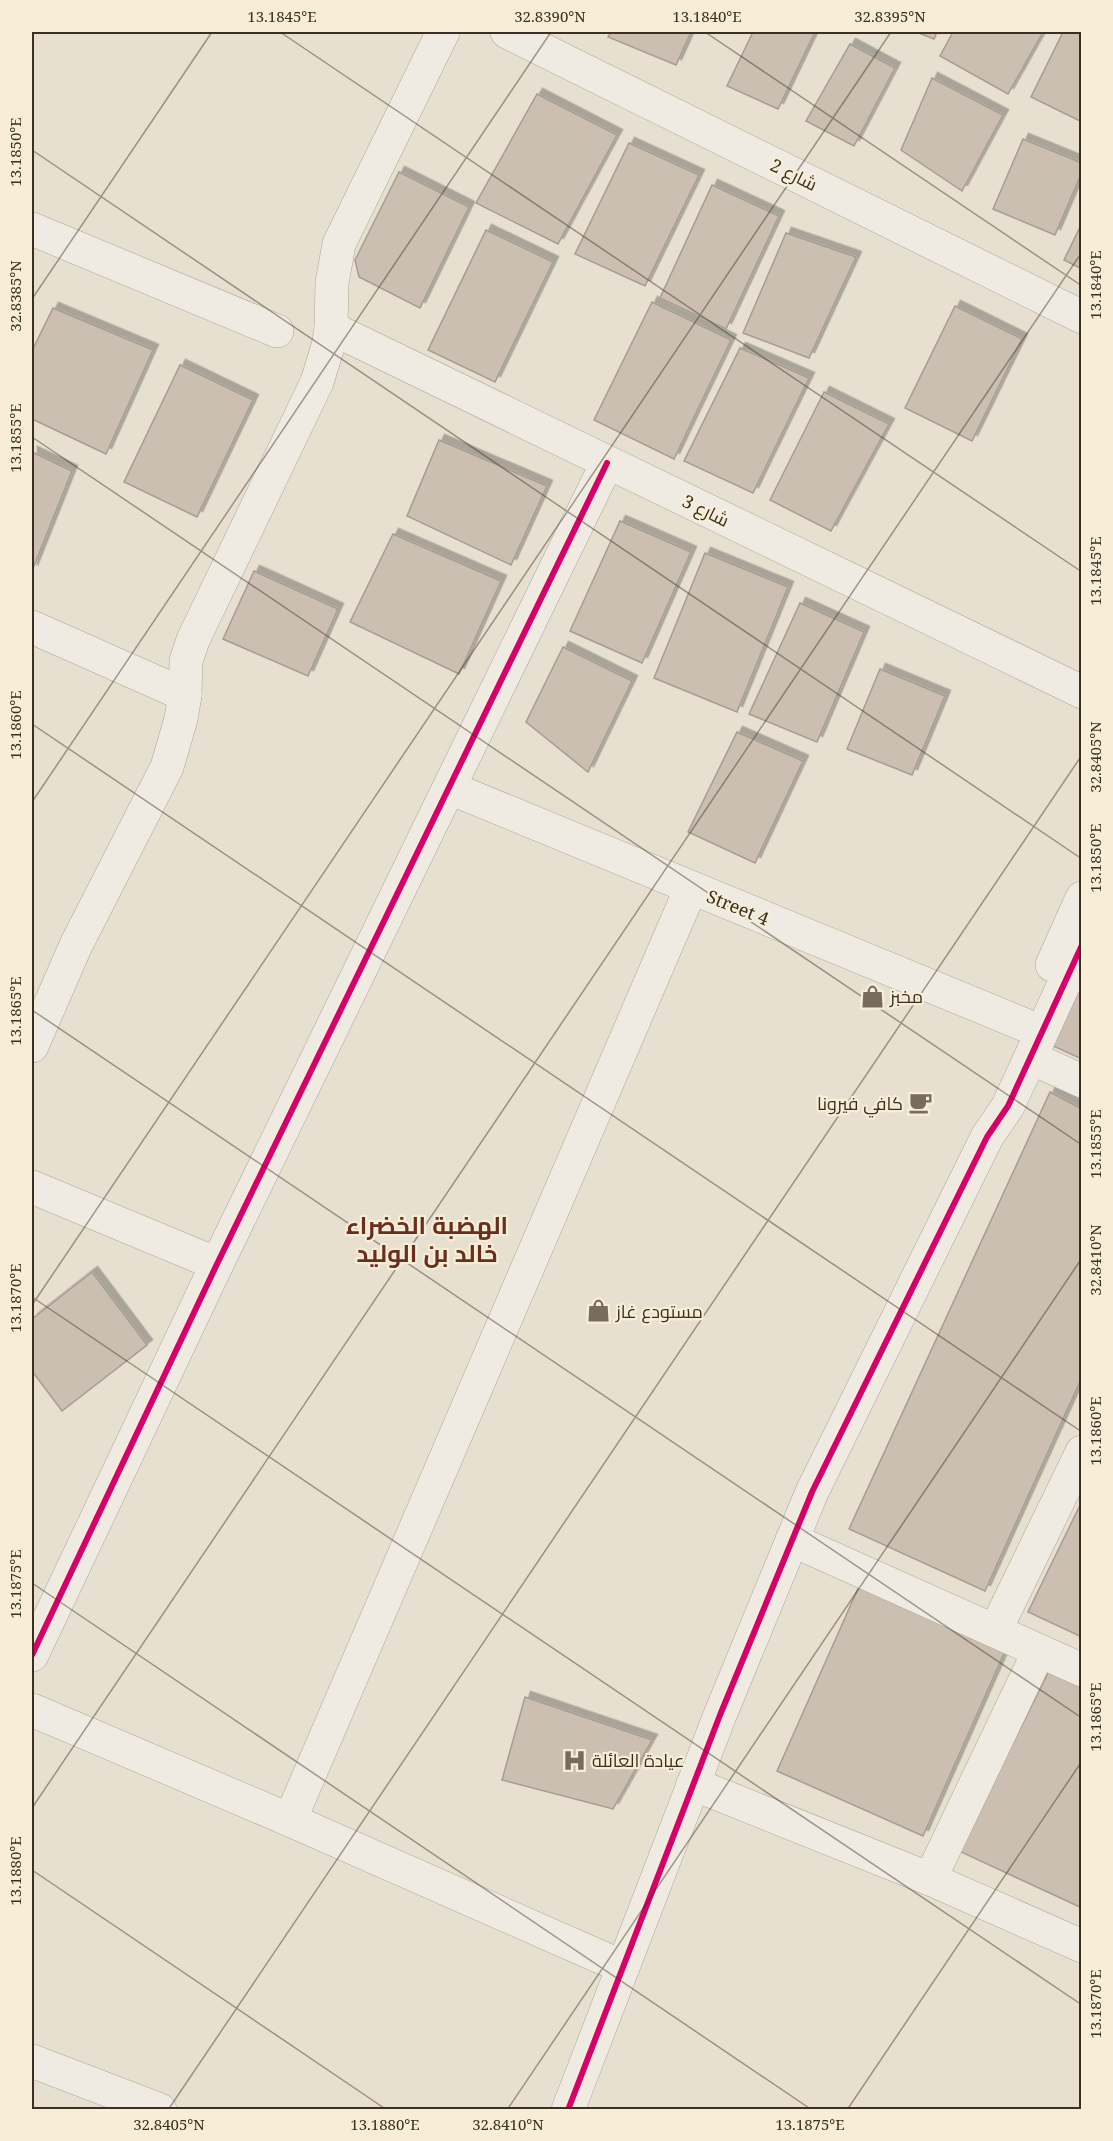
<svg xmlns="http://www.w3.org/2000/svg" width="1113" height="2141" font-family="'Noto Serif',Cairo,serif">
	<style>
		.building { fill: #cbbfb2; stroke: #a89c90; stroke-width: 1.5; filter: url(#shadow) }
		.lines { fill: none; stroke-linecap: round; stroke-linejoin: round }
		.street-casing { stroke: #ada599; stroke-width: 34 }
		.street { stroke: #efebe3; stroke-width: 33 }
		.cycleway-casing { stroke: #f7eed8; stroke-width: 10 }
		.cycleway { stroke: #d6006c; stroke-width: 6 }
		.ticks { fill: none; stroke: #3d2e20; stroke-width: 1.5; stroke-opacity: 0.45 }
		.labels { text-anchor: middle; dominant-baseline: central; stroke-width: 4.5; stroke-linejoin: round; paint-order: stroke }
		.street-label { font-size: 18px; fill: #3d2e20; stroke: #f7eed8 }
		.poi-label { font-size: 18px; fill: #3d2e20; stroke: #f7eed8; text-anchor: start }
		.district-label { font-size: 24px; font-weight: bold; fill: #6b2e1e; stroke: #f7eed8 }
		.neatline { fill: none; stroke: #3d2e20; stroke-width: 2 }
		.ticks-label { font-size: 15px; text-anchor: middle; fill: #3d2e20 }
	</style>
	<defs>
		<filter id="shadow"><feDropShadow dx="5.5" dy="-5.5" stdDeviation="0" flood-color="#0004"/></filter>
	</defs>
	<rect width="100%" height="100%" fill="#e7e0d1"/>
	<!-- building -->
	<g class="building">
		<path d="M 611,32 L 691,32 L 676,65 L 608,37 Z"/>
		<path d="M 753,32 L 815,32 L 778,109 L 727,86 Z"/>
		<path d="M 916,32 L 937,32 L 934,39 Z"/>
		<path d="M 953,32 L 1043,32 L 1008,94 L 940,56 Z"/>
		<path d="M 1063,32 L 1082,32 L 1082,122 L 1031,97 Z"/>
		<path d="M 850,44 L 895,68 L 854,146 L 806,121 Z"/>
		<path d="M 932,78 L 1003,115 L 962,191 L 901,150 Z"/>
		<path d="M 537,94 L 617,135 L 558,244 L 476,203 Z"/>
		<path d="M 1023,139 L 1082,163 L 1082,172 L 1055,235 L 993,209 Z"/>
		<path d="M 629,143 L 699,175 L 645,286 L 575,254 Z"/>
		<path d="M 399,172 L 469,207 L 420,308 L 359,277 L 355,260 Z"/>
		<path d="M 712,185 L 779,216 L 726,329 L 660,298 Z"/>
		<path d="M 1082,223 L 1082,269 L 1064,260 Z"/>
		<path d="M 486,230 L 553,262 L 495,382 L 428,350 Z"/>
		<path d="M 786,233 L 856,257 L 809,358 L 743,333 Z"/>
		<path d="M 652,302 L 731,340 L 674,459 L 594,420 Z"/>
		<path d="M 955,306 L 1022,339 L 972,441 L 905,408 Z"/>
		<path d="M 53,308 L 153,350 L 106,454 L 32,419 L 32,351 Z"/>
		<path d="M 740,348 L 809,378 L 753,493 L 684,461 Z"/>
		<path d="M 180,365 L 253,400 L 197,517 L 124,482 Z"/>
		<path d="M 824,392 L 889,424 L 831,531 L 770,500 Z"/>
		<path d="M 439,440 L 547,486 L 511,565 L 407,516 Z"/>
		<path d="M 32,452 L 72,471 L 32,571 Z"/>
		<path d="M 620,521 L 691,552 L 642,663 L 570,631 Z"/>
		<path d="M 393,534 L 501,581 L 459,674 L 350,622 Z"/>
		<path d="M 705,553 L 788,587 L 737,712 L 654,678 Z"/>
		<path d="M 254,571 L 338,609 L 308,676 L 223,639 Z"/>
		<path d="M 800,603 L 864,632 L 817,742 L 749,714 Z"/>
		<path d="M 563,647 L 632,681 L 588,772 L 526,722 Z"/>
		<path d="M 880,669 L 945,696 L 912,775 L 847,749 Z"/>
		<path d="M 737,732 L 803,761 L 755,863 L 688,832 Z"/>
		<path d="M 1082,984 L 1082,1059 L 1053,1046 Z"/>
		<path d="M 1050,1092 L 1082,1109 L 1082,1377 L 985,1591 L 849,1529 Z"/>
		<path d="M 92,1272 L 147,1345 L 62,1411 L 32,1371 L 32,1319 Z"/>
		<path d="M 1082,1501 L 1082,1637 L 1028,1612 Z"/>
		<path d="M 860,1584 L 1006,1649 L 923,1836 L 777,1771 Z"/>
		<path d="M 1049,1671 L 1082,1686 L 1082,1908 L 959,1851 Z"/>
		<path d="M 525,1697 L 652,1740 L 613,1809 L 502,1780 Z"/>
	</g>
	<g class="lines">
		<defs>
			<g id="street">
				<path d="M 507,32 L 1082,317"/>
				<path d="M 32,229 L 277,331"/>
				<path d="M 331,328 L 1082,692"/>
				<path d="M 32,627 L 185,695"/>
				<path d="M 450,788 L 1025,1025"/>
				<path d="M 1052,965 L 1082,898"/>
				<path d="M 32,1046 L 76,945 L 167,767 L 181,719 L 185,695 L 186,661 L 193,640 L 317,382 L 328,346 L 331,328 L 332,283 L 339,244 L 443,32"/>
				<path d="M 1031,1058 L 1082,1081"/>
				<path d="M 32,1187 L 217,1264"/>
				<path d="M 792,1540 L 1082,1670"/>
				<path d="M 995,1631 L 1082,1452"/>
				<path d="M 32,1655 L 217,1264 L 607,463"/>
				<path d="M 32,1710 L 290,1820 L 623,1967"/>
				<path d="M 693,1784 L 930,1879 L 1082,1946"/>
				<path d="M 290,1820 L 691,888"/>
				<path d="M 930,1879 L 1039,1651"/>
				<path d="M 32,2061 L 160,2110"/>
				<path d="M 568,2110 L 720,1715 L 812,1492 L 987,1137 L 1008,1106 L 1082,945"/>
			</g>
		</defs>
		<!-- street casing -->
		<use href="#street" class="street-casing"/>
		<!-- street -->
		<use href="#street" class="street"/>
		<defs>
			<g id="cycleway">
				<path d="M 32,1655 L 217,1264 L 607,463"/>
				<path d="M 568,2110 L 720,1715 L 812,1492 L 987,1137 L 1008,1106 L 1082,945"/>
			</g>
		</defs>
		<!-- cycleway casing -->
		<use href="#cycleway" class="cycleway-casing"/>
		<!-- cycleway -->
		<use href="#cycleway" class="cycleway"/>
	</g>
	<!-- ticks -->
	<path class="ticks" d="M 280,32 L 1082,572M 705,32 L 1082,286M 32,150 L 1082,859M 32,299 L 212,32M 32,437 L 1082,1145M 32,724 L 1082,1432M 32,802 L 551,32M 32,1010 L 1082,1718M 32,1297 L 1082,2005M 32,1305 L 891,32M 32,1583 L 812,2110M 32,1808 L 1082,252M 32,1870 L 387,2110M 168,2110 L 1082,755M 507,2110 L 1082,1258M 847,2110 L 1082,1761"/>
	<!-- icons -->
	<defs>
		<symbol id="shop-bare" viewBox="-9 -9 18 18"><path d="M-5-2.5h2.3a2.7 3.5 0 0 1 5.4 0H5L5.5 6h-11ZM-1.5-2.5h3a1.5 2.3 0 0 0-3 0Z" fill="#786c5e" stroke="#f7eed8" stroke-width="2.5" paint-order="stroke"/></symbol>
		<symbol id="cafe-bare" viewBox="-9 -9 18 18"><path d="M-5.5-4.5H6V0H3Q3 3.5 0 3.5H-2.5Q-5.5 3.5-5.5 0ZM3-3.2v2h1.7v-2ZM-6 4.5H4V6H-6Z" fill="#786c5e" stroke="#f7eed8" stroke-width="2.5" paint-order="stroke"/></symbol>
		<symbol id="hospital-bare" viewBox="-9 -9 18 18"><path d="M-5-5h3v3.5h4V-5h3V5h-3V1.5h-4V5h-3Z" fill="#786c5e" stroke="#f7eed8" stroke-width="2.5" paint-order="stroke"/></symbol>
	</defs>
	<g fill-rule="evenodd">
		<use href="#shop-bare" x="856" y="980" width="33" height="33"/>
		<use href="#cafe-bare" x="904" y="1086" width="33" height="33"/>
		<use href="#shop-bare" x="582" y="1294" width="33" height="33"/>
		<use href="#hospital-bare" x="558" y="1744" width="33" height="33"/>
	</g>
	<g class="labels">
		<!-- street labels -->
		<g class="street-label">
			<text transform="translate(794 174) rotate(26)">شارع 2</text>
			<text transform="translate(706 510) rotate(26)">شارع 3</text>
			<text transform="translate(738 907) rotate(22)">Street 4</text>
		</g>
		<!-- poi labels -->
		<g class="poi-label">
			<text x="890" y="996">مخبز</text>
			<text x="903" y="1103" text-anchor="end">كافي فيرونا</text>
			<text x="616" y="1311">مستودع غاز</text>
			<text x="592" y="1760">عيادة العائلة</text>
		</g>
		<!-- district labels -->
		<g class="district-label">
			<text x="427" y="1224">الهضبة الخضراء<tspan x="427" dy="28">خالد بن الوليد</tspan></text>
		</g>
	</g>
	<!-- border -->
	<rect width="1113" height="2141" fill="none" stroke="#f7eed8" stroke-width="66"/>
	<rect x="33" y="33" width="1047" height="2075" class="neatline"/>
	<g class="ticks-label">
		<text x="282" y="22">13.1845°E</text>
		<text x="550" y="22">32.8390°N</text>
		<text x="707" y="22">13.1840°E</text>
		<text x="890" y="22">32.8395°N</text>
		<text transform="translate(16 152) rotate(-90)" y="5">13.1850°E</text>
		<text transform="translate(1096 285) rotate(-90)" y="5">13.1840°E</text>
		<text transform="translate(16 296) rotate(-90)" y="5">32.8385°N</text>
		<text transform="translate(16 438) rotate(-90)" y="5">13.1855°E</text>
		<text transform="translate(1096 571) rotate(-90)" y="5">13.1845°E</text>
		<text transform="translate(16 725) rotate(-90)" y="5">13.1860°E</text>
		<text transform="translate(1096 757) rotate(-90)" y="5">32.8405°N</text>
		<text transform="translate(1096 858) rotate(-90)" y="5">13.1850°E</text>
		<text transform="translate(16 1011) rotate(-90)" y="5">13.1865°E</text>
		<text transform="translate(1096 1144) rotate(-90)" y="5">13.1855°E</text>
		<text transform="translate(1096 1260) rotate(-90)" y="5">32.8410°N</text>
		<text transform="translate(16 1298) rotate(-90)" y="5">13.1870°E</text>
		<text transform="translate(1096 1431) rotate(-90)" y="5">13.1860°E</text>
		<text transform="translate(16 1584) rotate(-90)" y="5">13.1875°E</text>
		<text transform="translate(1096 1717) rotate(-90)" y="5">13.1865°E</text>
		<text transform="translate(16 1871) rotate(-90)" y="5">13.1880°E</text>
		<text transform="translate(1096 2004) rotate(-90)" y="5">13.1870°E</text>
		<text x="169" y="2130">32.8405°N</text>
		<text x="385" y="2130">13.1880°E</text>
		<text x="508" y="2130">32.8410°N</text>
		<text x="810" y="2130">13.1875°E</text>
	</g>
</svg>
